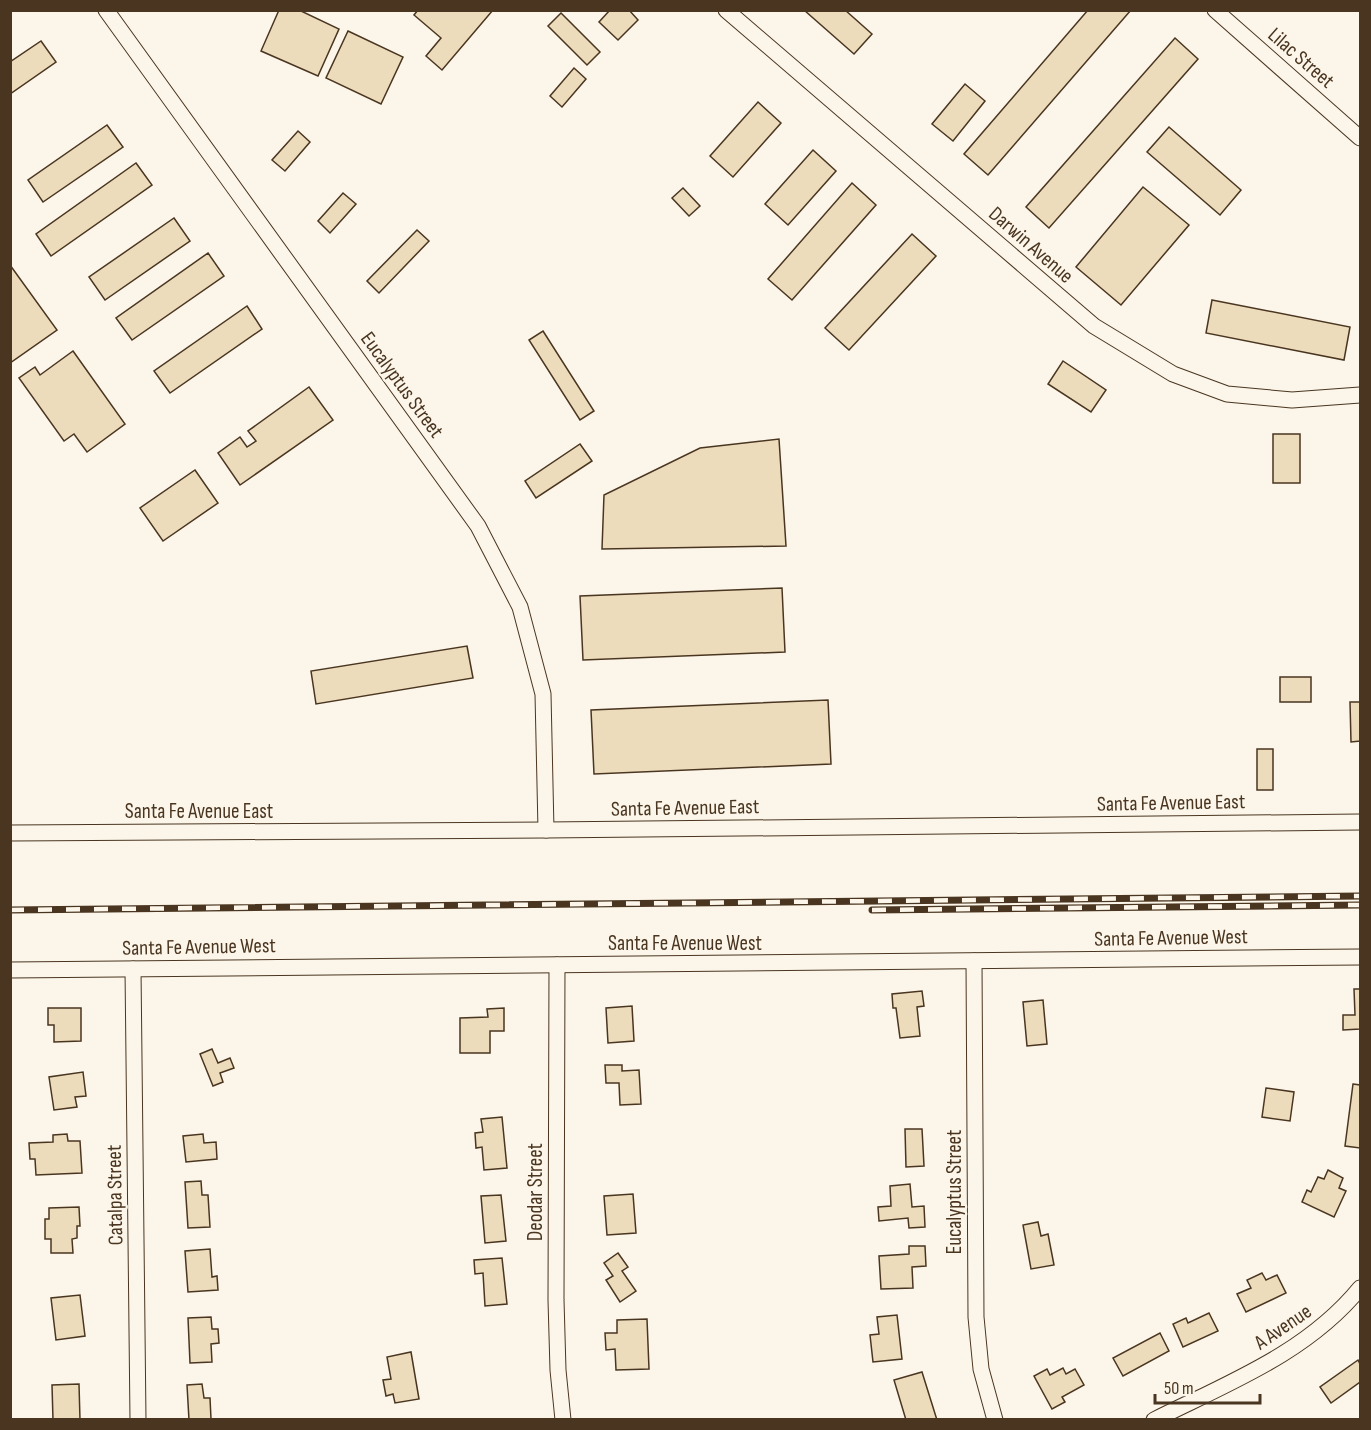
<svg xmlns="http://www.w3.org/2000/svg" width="1371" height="1430" font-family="'Sofia Sans Condensed',sans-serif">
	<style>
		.building { fill: #ecdcbc; stroke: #4a3520; stroke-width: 1.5 }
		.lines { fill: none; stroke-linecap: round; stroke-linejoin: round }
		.minor-casing { stroke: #4a3520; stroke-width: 17 }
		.minor { stroke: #fbf6e9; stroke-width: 15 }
		.rail-casing { stroke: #4a3520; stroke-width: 7 }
		.rail { stroke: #fbf6e9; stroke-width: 4.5; stroke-dasharray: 14; stroke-linecap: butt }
		.labels { text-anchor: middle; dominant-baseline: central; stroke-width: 4.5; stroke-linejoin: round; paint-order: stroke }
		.street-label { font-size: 21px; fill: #4a3520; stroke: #fbf6e9 }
	</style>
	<rect width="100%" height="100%" fill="#fbf6e9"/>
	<!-- building -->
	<g class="building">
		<path d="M 279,10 L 299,10 L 339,29 L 318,76 L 261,51 Z"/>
		<path d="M 418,10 L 493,10 L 442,70 L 426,56 L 441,38 L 414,15 Z"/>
		<path d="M 610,10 L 629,10 L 638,20 L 618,40 L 599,22 Z"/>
		<path d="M 804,10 L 845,10 L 872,34 L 854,54 Z"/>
		<path d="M 1088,10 L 1131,10 L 988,175 L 964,154 Z"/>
		<path d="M 561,13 L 600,52 L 587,65 L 548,26 Z"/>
		<path d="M 348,31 L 403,57 L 381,104 L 326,78 Z"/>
		<path d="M 1175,38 L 1198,59 L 1049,228 L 1026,207 Z"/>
		<path d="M 41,41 L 56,62 L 10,94 L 10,62 Z"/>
		<path d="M 574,68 L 586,79 L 562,107 L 550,96 Z"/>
		<path d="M 965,84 L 985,101 L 953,141 L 932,124 Z"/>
		<path d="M 758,102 L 781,123 L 733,177 L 710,156 Z"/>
		<path d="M 107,125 L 123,147 L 43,202 L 28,180 Z"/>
		<path d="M 1169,127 L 1241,190 L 1220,215 L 1147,152 Z"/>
		<path d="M 298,131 L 310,142 L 285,171 L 272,160 Z"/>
		<path d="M 813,150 L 836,171 L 788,225 L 765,204 Z"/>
		<path d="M 136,163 L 152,185 L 51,256 L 36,234 Z"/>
		<path d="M 852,183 L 876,205 L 792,300 L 768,279 Z"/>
		<path d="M 1143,187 L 1189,225 L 1121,305 L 1076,267 Z"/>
		<path d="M 683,188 L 700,206 L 689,216 L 672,198 Z"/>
		<path d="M 343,193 L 356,204 L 330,233 L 318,221 Z"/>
		<path d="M 174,218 L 190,241 L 105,300 L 89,277 Z"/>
		<path d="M 417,230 L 429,241 L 379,293 L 367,281 Z"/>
		<path d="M 912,234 L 936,256 L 849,350 L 825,328 Z"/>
		<path d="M 208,253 L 224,276 L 132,340 L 116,318 Z"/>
		<path d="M 10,265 L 57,330 L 10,363 Z"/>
		<path d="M 1212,300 L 1350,327 L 1344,360 L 1206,333 Z"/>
		<path d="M 247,306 L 262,329 L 170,393 L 154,371 Z"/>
		<path d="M 543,331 L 594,411 L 580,420 L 529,340 Z"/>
		<path d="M 73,351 L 125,424 L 87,452 L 74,434 L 64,441 L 19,378 L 35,367 L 40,375 Z"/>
		<path d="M 1063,361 L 1106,390 L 1091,412 L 1048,384 Z"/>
		<path d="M 309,387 L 333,420 L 240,485 L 218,453 L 240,437 L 247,447 L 256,441 L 248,431 Z"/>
		<rect x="1273" y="434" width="27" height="49"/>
		<path d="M 779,439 L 786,546 L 602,549 L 604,495 L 700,448 Z"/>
		<path d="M 580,444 L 592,461 L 536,498 L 525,481 Z"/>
		<path d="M 195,470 L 218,503 L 163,541 L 140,508 Z"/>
		<path d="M 782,588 L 785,652 L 583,660 L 580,596 Z"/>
		<path d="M 467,646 L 473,678 L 316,704 L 311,671 Z"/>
		<rect x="1280" y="677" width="31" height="25"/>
		<path d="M 828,700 L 831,764 L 594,774 L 591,710 Z"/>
		<path d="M 1350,702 L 1360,702 L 1360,741 L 1351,742 Z"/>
		<rect x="1257" y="749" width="16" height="41"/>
		<path d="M 1354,989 L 1360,989 L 1360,1029 L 1343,1030 L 1343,1015 L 1355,1015 Z"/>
		<path d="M 922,991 L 924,1006 L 917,1007 L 920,1036 L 900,1038 L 896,1008 L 893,1008 L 892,994 Z"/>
		<path d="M 1043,1000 L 1047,1044 L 1027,1046 L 1023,1002 Z"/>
		<path d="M 632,1006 L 634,1041 L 608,1043 L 606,1008 Z"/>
		<path d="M 48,1008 L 81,1008 L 81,1041 L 54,1042 L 54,1025 L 48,1025 Z"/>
		<path d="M 504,1008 L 504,1031 L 490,1031 L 490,1053 L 460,1053 L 460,1018 L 488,1017 L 487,1009 Z"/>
		<path d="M 212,1049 L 218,1063 L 230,1058 L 234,1068 L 220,1073 L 223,1082 L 213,1086 L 200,1054 Z"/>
		<path d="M 605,1065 L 622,1065 L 622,1071 L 639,1070 L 641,1104 L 620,1105 L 619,1083 L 606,1083 Z"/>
		<path d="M 83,1072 L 86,1096 L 75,1097 L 77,1107 L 54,1110 L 49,1077 Z"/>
		<path d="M 1353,1084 L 1360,1085 L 1360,1148 L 1345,1146 Z"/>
		<path d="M 1266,1088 L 1294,1092 L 1290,1121 L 1262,1117 Z"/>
		<path d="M 502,1117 L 507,1168 L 484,1170 L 482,1147 L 476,1148 L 475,1133 L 483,1132 L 481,1119 Z"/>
		<path d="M 905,1129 L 922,1129 L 924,1166 L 906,1167 Z"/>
		<path d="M 67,1134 L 68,1141 L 80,1141 L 82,1173 L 36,1175 L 35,1159 L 30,1159 L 29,1143 L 53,1142 L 53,1135 Z"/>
		<path d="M 203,1134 L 204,1143 L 216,1142 L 217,1159 L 186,1162 L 183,1136 Z"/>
		<path d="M 1328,1170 L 1343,1178 L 1339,1188 L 1346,1191 L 1334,1217 L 1302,1202 L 1307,1190 L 1311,1192 L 1318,1177 L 1324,1179 Z"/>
		<path d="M 201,1181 L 202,1195 L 208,1195 L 210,1227 L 188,1228 L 185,1182 Z"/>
		<path d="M 910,1184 L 912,1207 L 924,1206 L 925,1227 L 909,1228 L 908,1218 L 879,1221 L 878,1207 L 891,1206 L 890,1186 Z"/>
		<path d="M 633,1194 L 636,1233 L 607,1235 L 604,1196 Z"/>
		<path d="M 501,1195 L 506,1241 L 485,1243 L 481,1196 Z"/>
		<path d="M 79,1207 L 80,1226 L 77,1226 L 77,1238 L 72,1239 L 73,1253 L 51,1253 L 51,1239 L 45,1239 L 45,1219 L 49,1219 L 49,1208 Z"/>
		<path d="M 1038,1222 L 1041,1236 L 1048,1234 L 1054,1265 L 1031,1269 L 1023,1225 Z"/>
		<path d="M 909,1246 L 925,1246 L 926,1266 L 912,1267 L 913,1288 L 881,1289 L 879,1256 L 909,1254 Z"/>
		<path d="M 210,1249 L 212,1277 L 217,1276 L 218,1290 L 188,1292 L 185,1251 Z"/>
		<path d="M 618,1253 L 628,1267 L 622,1271 L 636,1291 L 620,1302 L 606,1280 L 613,1276 L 604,1263 Z"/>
		<path d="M 502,1258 L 507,1304 L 485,1306 L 483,1273 L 475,1274 L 474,1260 Z"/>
		<path d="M 1262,1273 L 1266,1280 L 1277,1275 L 1286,1293 L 1246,1312 L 1237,1294 L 1251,1288 L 1247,1280 Z"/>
		<path d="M 80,1295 L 85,1336 L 56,1340 L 51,1298 Z"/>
		<path d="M 1209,1313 L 1218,1331 L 1183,1347 L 1173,1324 L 1186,1318 L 1188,1323 Z"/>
		<path d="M 897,1315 L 902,1359 L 873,1362 L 870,1335 L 879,1334 L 877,1317 Z"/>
		<path d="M 211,1317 L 212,1329 L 218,1329 L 219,1343 L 211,1344 L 212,1362 L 190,1363 L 188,1318 Z"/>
		<path d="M 647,1319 L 649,1369 L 616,1370 L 615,1349 L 606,1350 L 605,1333 L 617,1333 L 617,1320 Z"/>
		<path d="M 1160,1333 L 1169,1351 L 1123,1376 L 1113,1358 Z"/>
		<path d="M 411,1352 L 419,1399 L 395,1403 L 393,1394 L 386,1396 L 383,1380 L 391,1379 L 387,1357 Z"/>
		<path d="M 1358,1360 L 1360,1364 L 1360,1382 L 1331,1403 L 1320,1387 Z"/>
		<path d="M 1063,1368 L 1066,1374 L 1075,1369 L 1084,1385 L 1062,1397 L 1065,1402 L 1052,1409 L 1034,1376 L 1047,1369 L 1050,1375 Z"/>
		<path d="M 922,1372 L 937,1420 L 906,1420 L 894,1380 Z"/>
		<path d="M 79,1384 L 80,1420 L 53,1420 L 52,1385 Z"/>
		<path d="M 202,1384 L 204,1398 L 210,1398 L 211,1419 L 189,1420 L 187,1385 Z"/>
	</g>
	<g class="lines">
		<defs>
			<g id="minor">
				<path d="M 106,10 L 478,526 L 520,607 L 543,694 L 546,830"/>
				<path d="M 726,10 L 1094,326 L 1173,374 L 1227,394 L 1292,400 L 1360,395"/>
				<path d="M 1215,10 L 1360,138"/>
				<path d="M 10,833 L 546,830 L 1360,822"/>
				<path d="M 974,961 L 976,1317 L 981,1369 L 995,1420"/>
				<path d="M 557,965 L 556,1300 L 558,1370 L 563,1420"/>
				<path d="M 133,969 L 138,1420"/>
				<path d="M 10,970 L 1360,957"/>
				<path d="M 1154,1420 C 1228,1383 1307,1353 1360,1288"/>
			</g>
		</defs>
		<!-- minor casing -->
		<use href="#minor" class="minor-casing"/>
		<!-- minor -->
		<use href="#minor" class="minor"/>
		<defs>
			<g id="rail">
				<path d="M 10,910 L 1360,896"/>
				<path d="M 872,910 L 1360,905"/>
			</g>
		</defs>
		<!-- rail casing -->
		<use href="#rail" class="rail-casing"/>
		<!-- rail -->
		<use href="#rail" class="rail"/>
	</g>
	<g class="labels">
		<!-- street labels -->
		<g class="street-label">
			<text transform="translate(1301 58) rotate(41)">Lilac Street</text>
			<text transform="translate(1031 245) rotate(41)">Darwin Avenue</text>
			<text transform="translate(402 385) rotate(54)">Eucalyptus Street</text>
			<text transform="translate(1171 803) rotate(-1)">Santa Fe Avenue East</text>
			<text transform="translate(685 808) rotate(-1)">Santa Fe Avenue East</text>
			<text x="199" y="811">Santa Fe Avenue East</text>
			<text transform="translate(1171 938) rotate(-1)">Santa Fe Avenue West</text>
			<text x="685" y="943">Santa Fe Avenue West</text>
			<text transform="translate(199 947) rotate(-1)">Santa Fe Avenue West</text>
			<text transform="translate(535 1192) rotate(-90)">Deodar Street</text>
			<text transform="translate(954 1192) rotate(-90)">Eucalyptus Street</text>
			<text transform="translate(115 1195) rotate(-91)">Catalpa Street</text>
			<text transform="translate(1283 1327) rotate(-34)">A Avenue</text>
		</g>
	</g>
	<!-- border -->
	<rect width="1371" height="1430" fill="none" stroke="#4a3520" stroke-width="24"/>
	<!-- scale -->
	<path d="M1155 1394v9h105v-9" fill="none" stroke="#4a3520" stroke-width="3"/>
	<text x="1164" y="1394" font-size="18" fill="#4a3520" stroke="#fbf6e9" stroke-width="4.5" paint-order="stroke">50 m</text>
</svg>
